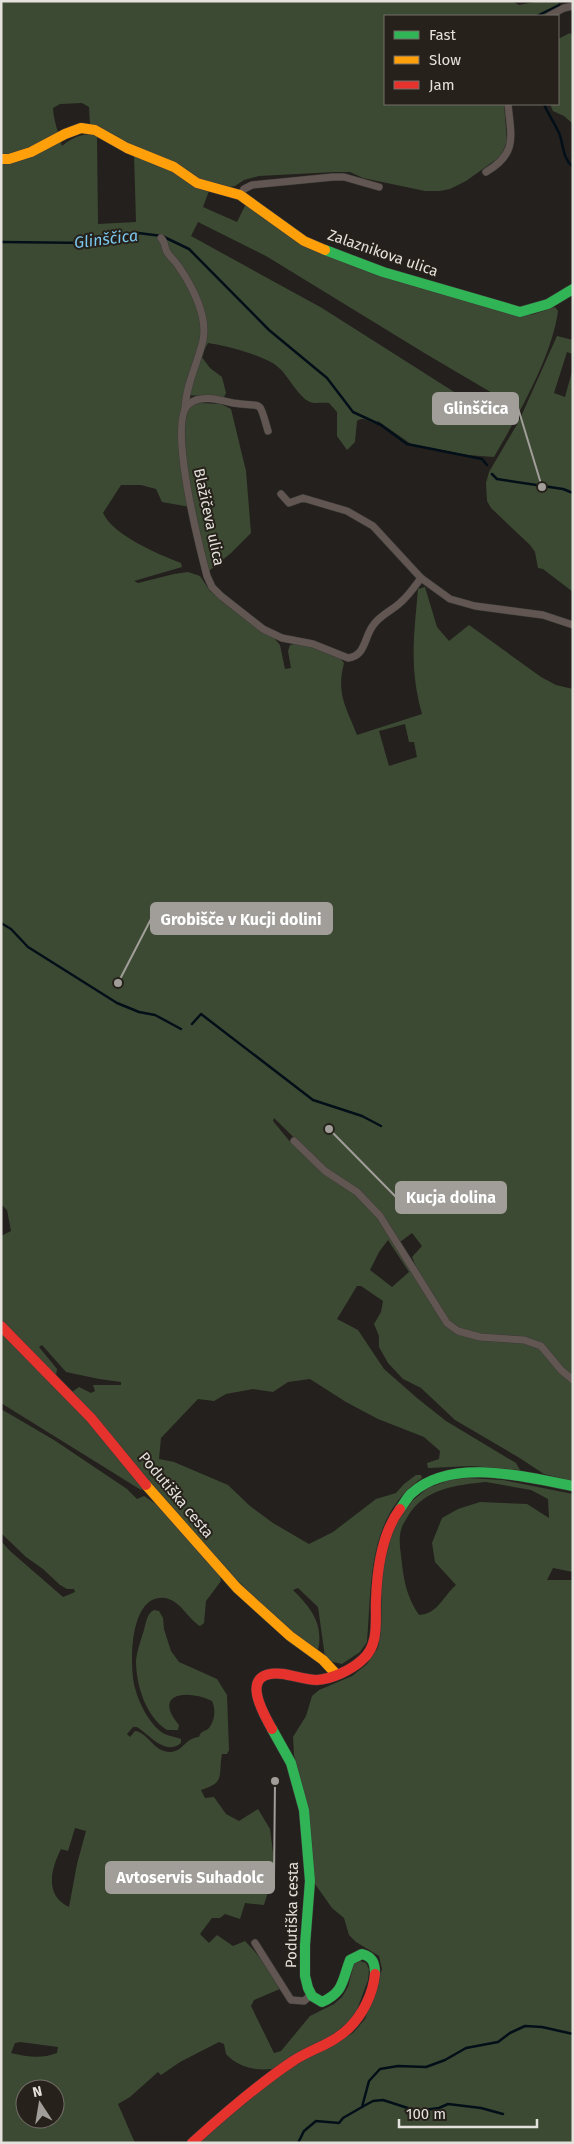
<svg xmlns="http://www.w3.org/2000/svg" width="574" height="2144" font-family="'Fira Sans',sans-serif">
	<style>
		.green { fill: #3d4a33; fill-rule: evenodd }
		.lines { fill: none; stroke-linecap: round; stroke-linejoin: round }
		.stream { stroke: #030f18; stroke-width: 2.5 }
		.street-casing { stroke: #3d3b39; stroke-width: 8 }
		.fast-casing { stroke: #3d3b39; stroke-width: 11 }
		.slow-casing { stroke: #3d3b39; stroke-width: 11 }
		.jam-casing { stroke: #3d3b39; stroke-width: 11 }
		.street { stroke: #615652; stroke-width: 7 }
		.fast { stroke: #30b455; stroke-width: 10 }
		.slow { stroke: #ff9f0a; stroke-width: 10 }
		.jam { stroke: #e5322d; stroke-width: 10 }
		.labels { text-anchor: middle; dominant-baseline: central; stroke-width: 4; stroke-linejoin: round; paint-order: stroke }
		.street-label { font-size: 15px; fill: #e5e2dd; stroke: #26211a }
		.water-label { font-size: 16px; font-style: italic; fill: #7bc9f1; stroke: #26211a }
		.leader { fill: none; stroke: #a19e9a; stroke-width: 2 }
		.callout-dot { fill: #a19e9a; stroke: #26211a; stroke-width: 2 }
		.callout { fill: #a19e9a; stroke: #a19e9a; stroke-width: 2 }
		.callout-label { font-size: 16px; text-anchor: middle; font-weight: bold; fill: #fff }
	</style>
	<rect width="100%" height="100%" fill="#23201d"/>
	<!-- green -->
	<g class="green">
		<path d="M 1,1 L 512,1 L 519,5 L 539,1 L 557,1 L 561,6 L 544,16 L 385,16 L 385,104 L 504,104 L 507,141 L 501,156 L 466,181 L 450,189 L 440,191 L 425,191 L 363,178 L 350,172 L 335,172 L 259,176 L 244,180 L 235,186 L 223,188 L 214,187 L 199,182 L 173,164 L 114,142 L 106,137 L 97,136 L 98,224 L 136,222 L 134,154 L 167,166 L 209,191 L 203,207 L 237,222 L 246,204 L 304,244 L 332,257 L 375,273 L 516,315 L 531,315 L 555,307 L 558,311 C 552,357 517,417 494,457 L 468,455 L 411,444 L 378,421 L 376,424 C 369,422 364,416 357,421 L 355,442 L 347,450 L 337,436 L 337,412 L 329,403 C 323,402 315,404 310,402 C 298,397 288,375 278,367 C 267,356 223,345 208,343 L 201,356 L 210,368 L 222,377 L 226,393 L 224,397 L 184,395 L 178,431 L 181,467 L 190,507 L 162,502 L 156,489 L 141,485 L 121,485 L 103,513 C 114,536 158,554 181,563 L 182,567 L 134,581 L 138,583 L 174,574 L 188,572 L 200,576 L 210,591 L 254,626 L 274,638 L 280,645 L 285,669 L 291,668 L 288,651 L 290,645 C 306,640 325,652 340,658 L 344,663 C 336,694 346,707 357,735 L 422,714 C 409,667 414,636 418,589 L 425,587 L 437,627 L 449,641 L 469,625 L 541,677 L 556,685 L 573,689 L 573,1377 L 540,1343 L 526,1338 L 485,1336 L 461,1330 L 448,1322 L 419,1274 L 412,1257 L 422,1246 L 412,1233 L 400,1242 L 385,1218 L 365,1197 L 355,1187 L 327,1170 L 274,1118 L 273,1121 L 291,1143 L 305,1153 L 322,1172 L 347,1186 L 373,1210 L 392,1237 L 446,1325 C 457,1333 468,1337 482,1339 C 501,1342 521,1337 538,1347 C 549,1354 553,1365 561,1374 C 564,1377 569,1380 573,1383 L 573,1481 L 544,1474 L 518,1457 L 455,1420 L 421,1388 L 403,1379 L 388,1363 L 379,1347 L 379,1336 L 374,1324 L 381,1312 L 383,1301 L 361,1286 L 357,1286 L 337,1319 L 358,1330 L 384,1369 L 417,1398 L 446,1421 L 516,1463 L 520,1470 L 472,1466 L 428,1468 L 427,1463 L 439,1459 L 440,1451 L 424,1437 L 378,1419 L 346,1402 L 310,1379 L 288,1382 L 273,1392 L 253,1389 L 226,1394 L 214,1401 L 198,1399 L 161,1438 L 159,1459 L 174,1462 L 228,1485 L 250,1506 L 273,1523 L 309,1544 L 333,1532 L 376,1499 L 396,1493 L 404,1484 L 416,1475 L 421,1475 L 422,1478 C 367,1516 372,1582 367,1642 L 360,1652 L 342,1664 L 329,1661 L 325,1657 L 318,1607 L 298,1588 L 293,1590 C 310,1607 324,1623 318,1650 L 315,1651 L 255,1598 L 204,1547 L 72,1392 L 79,1387 L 91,1393 L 95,1391 L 93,1385 L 121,1385 L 121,1382 L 99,1379 L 66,1372 L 42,1345 L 39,1347 L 57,1369 L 56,1376 L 1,1321 L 1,1236 L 11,1231 L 7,1210 L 1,1204 ZM 82,103 L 89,107 L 90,125 L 96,135 C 84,132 71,138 62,146 C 59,135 53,118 53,108 L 60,104 ZM 198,222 L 266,256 L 426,354 L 516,407 L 509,423 L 481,409 L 322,308 L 191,236 ZM 405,724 L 409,742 L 414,742 L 417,757 L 389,766 L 379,731 ZM 388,1240 L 409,1272 L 392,1287 L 370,1270 L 379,1252 Z"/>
		<path d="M 570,33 L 573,36 L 573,124 L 564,116 L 553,111 L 550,104 L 558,104 L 558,39 Z"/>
		<path d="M 557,336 L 573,340 L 573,354 L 567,352 L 554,393 L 565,397 L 573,368 L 573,592 L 543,569 L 538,568 L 535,552 L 530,545 L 491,508 L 487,501 L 486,483 L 489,472 L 519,421 Z"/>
		<path d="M 200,403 L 221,404 L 231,409 L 246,471 L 251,533 L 231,553 L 209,571 L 189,487 L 184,446 L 185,415 L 189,407 Z"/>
		<path d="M 1,1331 L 101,1435 L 143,1487 L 141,1490 L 1,1403 Z"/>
		<path d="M 1,1409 L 54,1440 L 127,1489 L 137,1499 L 144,1496 C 170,1511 198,1550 219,1573 L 221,1581 L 206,1601 L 204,1623 L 200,1626 C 187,1618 181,1601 165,1598 C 129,1593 129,1666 135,1688 C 139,1703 148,1721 160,1731 C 166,1736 173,1736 181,1739 L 181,1743 C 165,1756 150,1735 137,1727 L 133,1727 L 127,1734 L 130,1737 L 135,1731 C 146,1732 153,1748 164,1751 C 183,1756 183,1738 199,1737 C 201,1731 203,1732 208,1729 C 215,1722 216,1709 212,1701 C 187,1689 152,1693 179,1725 L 178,1730 L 167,1730 C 146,1717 136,1685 136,1661 C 137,1650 141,1640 144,1630 C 146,1623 147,1613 154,1610 L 159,1611 L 163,1618 L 164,1629 L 171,1651 L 179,1662 L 217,1679 L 227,1695 L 229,1750 L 227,1754 L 222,1754 C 218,1776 226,1782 201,1790 L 205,1798 L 214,1797 L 226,1814 L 239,1821 L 258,1809 L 270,1829 L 275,1869 L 264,1905 L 245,1903 L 240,1919 L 225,1914 L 220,1918 L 212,1918 L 200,1934 L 209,1943 L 217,1935 L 233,1946 L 245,1941 C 260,1956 270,1971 280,1989 L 254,2000 L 251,2006 L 274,2053 L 281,2051 L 310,2016 L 334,2004 L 342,1997 L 348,1987 L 354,1964 L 360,1961 L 366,1963 L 369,1969 L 368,1980 L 355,2015 L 343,2027 L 326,2039 L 272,2069 C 255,2071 238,2067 226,2054 L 224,2044 L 219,2042 L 180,2062 L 161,2075 L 158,2072 L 130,2097 L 118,2104 L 135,2143 L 1,2143 L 1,1541 L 10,1551 L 63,1597 L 75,1592 L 74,1589 L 67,1589 L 60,1585 L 43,1569 L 26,1557 L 1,1533 ZM 75,1828 L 86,1831 L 77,1864 L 69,1907 C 44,1895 51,1869 61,1849 L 68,1851 ZM 20,2042 L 58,2047 L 57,2053 C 41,2059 28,2057 11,2053 L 15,2043 ZM 25,2089 L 55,2089 L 55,2119 L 25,2119 Z"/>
		<path d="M 467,1478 L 503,1480 L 573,1494 L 573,1572 L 553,1568 L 547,1580 L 573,1580 L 573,2143 L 196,2143 L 242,2103 L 301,2061 L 353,2033 L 365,2019 L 375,1994 L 382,1969 L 379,1956 L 356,1942 L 349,1935 L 344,1918 L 332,1908 L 315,1884 L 308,1806 L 294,1755 L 293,1737 L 306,1716 L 312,1696 L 319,1690 L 352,1676 L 367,1664 L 378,1648 L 381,1632 L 382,1564 L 392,1530 L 412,1501 L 428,1488 L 450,1480 ZM 486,1482 L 531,1490 L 548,1499 L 549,1518 L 527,1504 L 480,1502 L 458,1509 L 442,1518 L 432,1543 L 435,1562 L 456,1585 C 443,1596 438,1614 419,1615 C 408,1599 404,1583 402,1564 C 401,1553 398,1541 401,1530 C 402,1525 406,1520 408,1516 C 425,1488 457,1485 486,1482 Z"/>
	</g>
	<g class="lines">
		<!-- stream -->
		<g class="stream">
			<path d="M 537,16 L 559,5"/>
			<path d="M 544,104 C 548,114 555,124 559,133 C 564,145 562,158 573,167"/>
			<path d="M 1,242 L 91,243 L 121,239 L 138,233 L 162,236 L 189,249 L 269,330 L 327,378 L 353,412 L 381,425 L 407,444 L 482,459 L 487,465"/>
			<path d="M 492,474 L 497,479 L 563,489 L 573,493"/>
			<path d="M 1,923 L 11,929 L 28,947 L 117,1003 L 139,1012 L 155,1015 L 181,1029"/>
			<path d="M 192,1024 L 201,1014 L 313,1100 L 362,1116 L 381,1126"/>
			<path d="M 362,2107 L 369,2081 L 380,2069 L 398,2066 L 426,2067 L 445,2060 L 466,2048 L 498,2042 L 510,2033 L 525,2026 L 542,2027 L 573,2034"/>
			<path d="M 298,2143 L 304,2131 L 316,2121 L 339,2123 L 343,2118 L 362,2107 L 373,2101 L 383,2100 L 417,2111 L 439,2108 L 448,2104 L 481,2108 L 503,2114"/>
		</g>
		<defs>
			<g id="street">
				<path d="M 549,16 L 564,8 L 573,6"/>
				<path d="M 486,172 C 518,153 511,137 508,104"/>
				<path d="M 240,195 L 244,189 L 252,185 L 333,177 L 344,177 L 379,187"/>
				<path d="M 161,238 C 166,243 164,247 167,252 C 170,257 176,262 179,267 C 192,286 208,316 203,340 C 198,363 186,384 185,408"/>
				<path d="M 268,431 C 258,397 264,408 233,403 C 220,400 201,394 189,404 C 167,421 200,549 207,576 L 212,587 L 221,596 L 263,629 L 282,638 L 313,644 L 348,658 C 365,656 364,639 372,627 C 379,615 392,611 401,602 C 409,595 415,586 421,578"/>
				<path d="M 281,494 L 289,503 L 303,498 L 347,511 L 373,526 L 421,578 L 450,599 L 475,606 L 543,615 L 573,625"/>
				<path d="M 294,1141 L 325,1171 L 357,1192 L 380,1216 L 447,1323 L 458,1331 L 480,1337 L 524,1340 L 541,1346 L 561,1370 L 573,1380"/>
				<path d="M 255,1943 L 291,2000 L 304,2001 L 311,1995"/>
			</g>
			<g id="fast">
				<path d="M 325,250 L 383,272 L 520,312 L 548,304 L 573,289"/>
				<path d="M 400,1509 C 404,1504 407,1497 412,1493 C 452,1457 526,1477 573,1486"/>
				<path d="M 272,1729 L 291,1763 L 304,1810 L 310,1881 L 305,1945 L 305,1976 L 308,1988 L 312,1996 L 322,2002 C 344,1992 342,1981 350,1960 L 362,1954 C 373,1957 375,1963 375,1974"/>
			</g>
			<g id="slow">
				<path d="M 1,159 L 9,159 L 31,152 L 65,134 L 81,128 L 95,130 L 127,148 L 174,167 L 197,183 L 240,195 L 304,241 L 325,250"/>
				<path d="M 146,1485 L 237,1588 L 290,1636 L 323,1660 L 336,1674"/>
			</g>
			<g id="jam">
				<path d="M 1,1326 L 91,1418 L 146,1485"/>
				<path d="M 272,1729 C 260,1708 239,1669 284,1674 C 295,1676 306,1680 317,1680 C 332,1679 351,1670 362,1660 C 380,1645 375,1620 376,1600 C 377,1570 382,1533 400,1509"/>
				<path d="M 192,2143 C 224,2114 257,2085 293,2061 C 311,2049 333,2044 349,2028 C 363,2014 373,1994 375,1974"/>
			</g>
		</defs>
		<!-- street casing -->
		<use href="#street" class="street-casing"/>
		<!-- fast casing -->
		<use href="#fast" class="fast-casing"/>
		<!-- slow casing -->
		<use href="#slow" class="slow-casing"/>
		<!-- jam casing -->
		<use href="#jam" class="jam-casing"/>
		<!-- street -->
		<use href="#street" class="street"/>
		<!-- fast -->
		<use href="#fast" class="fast"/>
		<!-- slow -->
		<use href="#slow" class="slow"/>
		<!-- jam -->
		<use href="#jam" class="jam"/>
	</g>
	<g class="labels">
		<!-- street labels -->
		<g class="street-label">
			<text transform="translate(383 253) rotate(19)">Zalaznikova ulica</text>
			<text transform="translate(209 517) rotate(78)">Blažičeva ulica</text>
			<text transform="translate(176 1495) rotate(50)">Podutiška cesta</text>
			<text transform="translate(292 1915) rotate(-89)">Podutiška cesta</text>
		</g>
		<!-- water labels -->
		<g class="water-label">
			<text transform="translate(106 239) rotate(-7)">Glinščica</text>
		</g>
	</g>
	<!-- callouts -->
	<path class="leader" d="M542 487L518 408M118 983L151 919M329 1129L396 1197M275 1781L274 1877"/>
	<g class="callout-dot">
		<circle cx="542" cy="487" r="5"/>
		<circle cx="118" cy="983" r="5"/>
		<circle cx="329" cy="1129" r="5"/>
		<circle cx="275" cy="1781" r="5"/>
	</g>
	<g class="callout">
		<rect x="433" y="393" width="85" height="31" rx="5"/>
		<rect x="151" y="903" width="181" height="31" rx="5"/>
		<rect x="396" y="1182" width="110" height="31" rx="5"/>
		<rect x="106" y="1862" width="168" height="31" rx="5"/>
	</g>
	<g class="callout-label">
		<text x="476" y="414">Glinščica</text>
		<text x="241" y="925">Grobišče v Kucji dolini</text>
		<text x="451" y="1203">Kucja dolina</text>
		<text x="190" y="1883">Avtoservis Suhadolc</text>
	</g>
	<!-- border -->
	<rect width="574" height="2144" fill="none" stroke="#e5e2dd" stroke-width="5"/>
	<!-- legend -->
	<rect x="384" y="15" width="175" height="90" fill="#26211a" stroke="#726e68"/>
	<rect x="394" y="31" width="25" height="8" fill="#30b455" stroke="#726e68"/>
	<text x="429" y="40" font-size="15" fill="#e5e2dd">Fast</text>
	<rect x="394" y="56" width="25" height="8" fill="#ff9f0a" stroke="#726e68"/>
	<text x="429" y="65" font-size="15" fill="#e5e2dd">Slow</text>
	<rect x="394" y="81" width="25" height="8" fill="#e5322d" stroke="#726e68"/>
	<text x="429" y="90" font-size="15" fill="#e5e2dd">Jam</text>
	<!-- north arrow -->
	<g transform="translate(40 2104) rotate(348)"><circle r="24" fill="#26211a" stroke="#726e68"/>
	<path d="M0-4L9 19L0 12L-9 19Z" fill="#a19e9a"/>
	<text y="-8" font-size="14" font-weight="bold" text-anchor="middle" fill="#e5e2dd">N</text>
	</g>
	<!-- scale -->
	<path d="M399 2119v8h138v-8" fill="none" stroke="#e5e2dd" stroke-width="2.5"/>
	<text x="406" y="2119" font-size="15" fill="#e5e2dd" stroke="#26211a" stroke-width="4" paint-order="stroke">100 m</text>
</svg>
